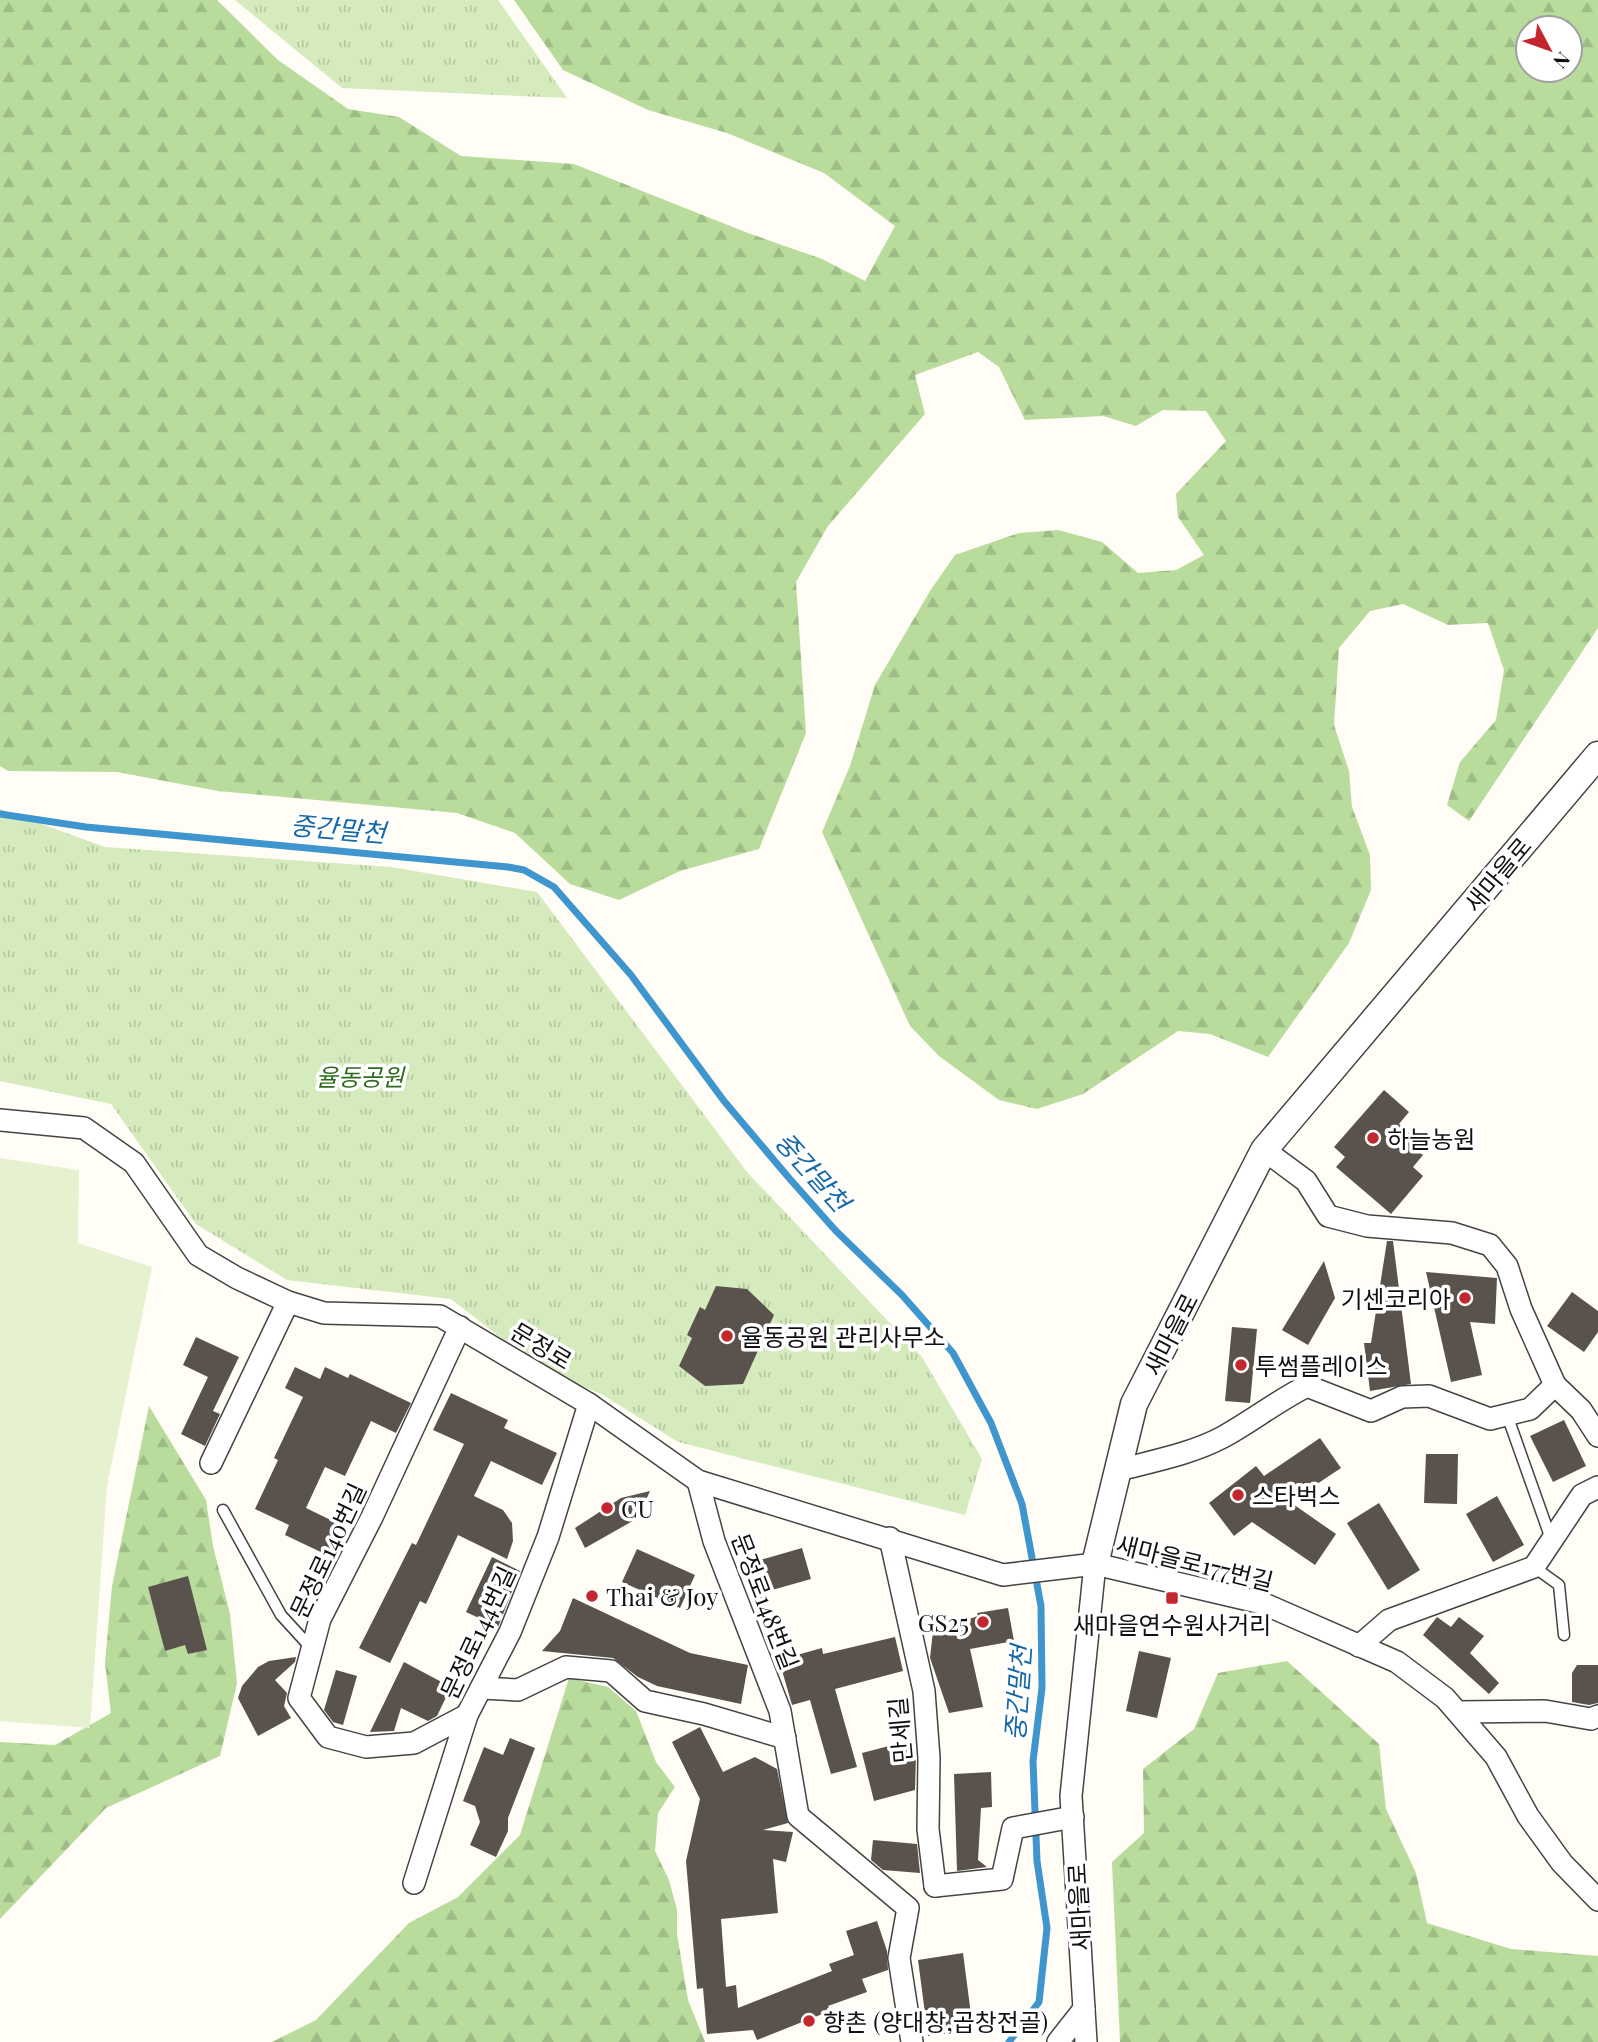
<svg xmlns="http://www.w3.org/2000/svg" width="1598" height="2042" font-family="'Playfair Display','Noto Sans KR',serif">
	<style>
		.forest { fill: url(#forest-firs); fill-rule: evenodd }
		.park { fill: url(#park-tufts) }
		.pitch { fill: #e6f2cf }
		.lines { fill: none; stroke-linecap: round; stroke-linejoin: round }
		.stream { stroke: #3f96cf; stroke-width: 7 }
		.building { fill: #5a524d }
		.service-casing { stroke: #444; stroke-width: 13 }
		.minor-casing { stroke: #444; stroke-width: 24 }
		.tertiary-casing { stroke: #444; stroke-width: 29 }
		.service { stroke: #fff; stroke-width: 10 }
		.minor { stroke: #fff; stroke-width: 21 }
		.tertiary { stroke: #fff; stroke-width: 26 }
		.poi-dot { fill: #c4262e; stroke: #fff; stroke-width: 2.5 }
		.labels { text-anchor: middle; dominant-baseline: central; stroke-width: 7; stroke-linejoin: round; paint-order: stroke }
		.street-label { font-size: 24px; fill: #111; stroke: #fff }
		.park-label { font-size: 24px; font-style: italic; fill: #2f6b1f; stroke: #fff }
		.poi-label { font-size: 24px; fill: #111; stroke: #fff; text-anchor: start }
		.water-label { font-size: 26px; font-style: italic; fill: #1768a6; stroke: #fff }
	</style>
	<defs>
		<pattern id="forest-firs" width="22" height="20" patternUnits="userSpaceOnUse" patternTransform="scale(1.75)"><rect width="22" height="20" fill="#b9dc9c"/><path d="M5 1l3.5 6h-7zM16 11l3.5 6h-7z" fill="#9ebc85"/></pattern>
		<pattern id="park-tufts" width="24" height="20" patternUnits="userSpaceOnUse" patternTransform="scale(1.75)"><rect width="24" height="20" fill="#d5ebbd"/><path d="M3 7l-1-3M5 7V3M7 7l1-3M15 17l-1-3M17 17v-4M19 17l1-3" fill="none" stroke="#b6c8a1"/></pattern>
	</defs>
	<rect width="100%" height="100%" fill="#fffdf5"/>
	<!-- forest -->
	<g class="forest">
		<path d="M 0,0 L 217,0 L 278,60 L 348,109 L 399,117 L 461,156 L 574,164 L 748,233 L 822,259 L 865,281 L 895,226 L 824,173 L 727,133 L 648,110 L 563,70 L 514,0 L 1598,0 L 1598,628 L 1469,821 L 1447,805 L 1460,762 L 1496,720 L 1504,670 L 1488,623 L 1448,625 L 1403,604 L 1370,611 L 1339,648 L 1334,725 L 1349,771 L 1352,807 L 1370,855 L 1371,890 L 1349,943 L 1268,1057 L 1210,1034 L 1178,1031 L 1083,1094 L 1037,1109 L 999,1100 L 939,1056 L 910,1026 L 822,832 L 850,766 L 875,685 L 930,591 L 955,555 L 1019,533 L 1058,530 L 1102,542 L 1138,573 L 1176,570 L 1204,555 L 1178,517 L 1176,494 L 1226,441 L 1206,411 L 1163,410 L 1136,426 L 1103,416 L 1025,420 L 999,367 L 978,352 L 915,375 L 925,414 L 828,526 L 796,582 L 806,733 L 759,849 L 680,871 L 619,900 L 570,884 L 515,833 L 457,813 L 218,791 L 117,772 L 8,771 L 0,766 ZM 1528,28 L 1570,28 L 1570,70 L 1528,70 Z"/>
		<path d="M 149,1406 L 206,1500 L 213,1546 L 230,1614 L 237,1683 L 220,1756 L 106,1808 L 0,1919 L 0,1742 L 55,1745 L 111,1713 L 105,1663 L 112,1586 Z"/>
		<path d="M 1287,1661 L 1379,1744 L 1386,1809 L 1416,1873 L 1427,1923 L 1511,1949 L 1598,1956 L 1598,2042 L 1120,2042 L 1112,1862 L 1144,1833 L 1143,1769 L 1194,1729 L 1218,1673 Z"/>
		<path d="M 569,1678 L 608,1687 L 636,1711 L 656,1762 L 675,1787 L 658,1813 L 655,1851 L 669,1880 L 677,1910 L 677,1934 L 688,2000 L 705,2042 L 272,2042 L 316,2020 L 409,1923 L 458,1897 L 520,1835 Z"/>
	</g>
	<!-- park -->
	<g class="park">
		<path d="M 235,0 L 498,0 L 567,98 L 342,88 Z"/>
		<path d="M 0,809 L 105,847 L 391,867 L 537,892 L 747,1172 L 922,1357 L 982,1459 L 965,1515 L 678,1442 L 603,1395 L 541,1369 L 451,1299 L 287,1280 L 196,1224 L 111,1104 L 0,1081 Z"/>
	</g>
	<!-- pitch -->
	<path class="pitch" d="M 0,1158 L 79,1170 L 78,1243 L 152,1267 L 107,1486 L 90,1728 L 0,1721 Z"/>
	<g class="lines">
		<!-- stream -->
		<path class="stream" d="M 0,814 L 86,827 L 508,867 L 524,870 L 554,887 L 631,975 L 724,1101 L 789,1178 L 836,1231 L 902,1295 L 953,1353 L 991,1423 L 1022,1504 L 1041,1606 L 1042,1688 L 1033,1761 L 1037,1861 L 1047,1928 L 1039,2002 L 1009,2042"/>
	</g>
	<!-- building -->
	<g class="building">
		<path d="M 1384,1090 L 1409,1112 L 1399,1124 L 1410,1134 L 1405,1139 L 1423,1155 L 1413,1167 L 1423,1176 L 1391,1214 L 1336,1167 L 1345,1157 L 1334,1147 Z"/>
		<path d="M 1387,1241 L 1393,1241 L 1411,1384 L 1370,1391 L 1364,1343 L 1371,1343 Z"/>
		<path d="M 1324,1261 L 1335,1298 L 1308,1345 L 1282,1330 Z"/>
		<path d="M 1426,1272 L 1497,1278 L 1495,1324 L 1470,1322 L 1482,1375 L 1451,1382 Z"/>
		<path d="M 716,1286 L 747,1289 L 774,1315 L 743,1384 L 705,1386 L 679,1366 L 692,1338 L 687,1335 L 700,1307 L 705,1310 Z"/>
		<path d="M 1572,1292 L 1598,1311 L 1598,1332 L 1584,1352 L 1547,1326 Z"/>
		<path d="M 1232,1327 L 1257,1329 L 1250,1403 L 1225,1401 Z"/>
		<path d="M 196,1337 L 239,1357 L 213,1411 L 220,1414 L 205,1446 L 181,1434 L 208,1377 L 183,1365 Z"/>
		<path d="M 295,1367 L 320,1379 L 325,1367 L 348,1378 L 350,1374 L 411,1403 L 396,1433 L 371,1421 L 345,1476 L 325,1467 L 306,1508 L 341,1525 L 327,1555 L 285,1535 L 289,1525 L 255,1509 L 278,1460 L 274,1458 L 303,1397 L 285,1388 Z"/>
		<path d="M 451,1393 L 508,1420 L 504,1428 L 557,1453 L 542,1485 L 491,1461 L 474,1496 L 503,1510 L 512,1523 L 513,1541 L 507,1559 L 458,1535 L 426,1604 L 420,1601 L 390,1663 L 359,1648 L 412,1543 L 416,1545 L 464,1444 L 433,1430 Z"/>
		<path d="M 1564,1420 L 1586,1466 L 1553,1482 L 1530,1436 Z"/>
		<path d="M 1320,1438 L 1341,1468 L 1290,1502 L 1336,1534 L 1315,1565 L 1252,1522 L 1234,1536 L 1209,1503 L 1256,1466 L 1264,1476 Z"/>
		<path d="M 1426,1454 L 1458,1454 L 1457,1504 L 1424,1503 Z"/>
		<path d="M 650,1491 L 638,1518 L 585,1548 L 575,1528 L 621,1498 Z"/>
		<path d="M 1497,1496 L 1524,1545 L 1493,1562 L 1466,1514 Z"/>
		<path d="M 1379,1503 L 1420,1570 L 1388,1590 L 1347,1523 Z"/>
		<path d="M 802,1548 L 811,1579 L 765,1592 L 760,1614 L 746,1564 Z"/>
		<path d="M 637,1549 L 695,1575 L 680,1608 L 622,1582 Z"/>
		<path d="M 492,1557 L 520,1571 L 498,1627 L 466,1612 Z"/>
		<path d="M 188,1576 L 207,1650 L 188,1654 L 185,1645 L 165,1651 L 148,1587 Z"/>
		<path d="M 573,1598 L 690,1653 L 748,1665 L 741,1704 L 657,1686 L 638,1677 L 613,1658 L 542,1651 L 560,1631 Z"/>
		<path d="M 1008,1608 L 1014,1641 L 970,1649 L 983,1707 L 949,1713 L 930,1658 L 933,1631 L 978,1616 L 977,1613 Z"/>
		<path d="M 1437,1617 L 1451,1627 L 1459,1617 L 1484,1636 L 1470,1653 L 1499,1683 L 1489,1694 L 1423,1635 Z"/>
		<path d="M 895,1637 L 903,1671 L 835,1689 L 857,1767 L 831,1774 L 810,1700 L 792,1705 L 779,1660 L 822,1648 L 823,1654 Z"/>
		<path d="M 1139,1651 L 1171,1658 L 1157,1718 L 1126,1711 Z"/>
		<path d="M 296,1657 L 295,1662 L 275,1680 L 287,1693 L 284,1706 L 291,1718 L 258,1736 L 238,1698 L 242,1686 L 258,1667 L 269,1661 Z"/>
		<path d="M 404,1662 L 451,1687 L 437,1716 L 428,1721 L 401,1708 L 394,1731 L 370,1732 Z"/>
		<path d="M 1577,1665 L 1598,1665 L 1598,1703 L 1589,1705 L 1572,1702 L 1572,1673 Z"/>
		<path d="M 336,1670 L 357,1676 L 343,1725 L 333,1722 L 324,1710 Z"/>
		<path d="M 700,1727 L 723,1772 L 755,1757 L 777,1769 L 788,1823 L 763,1830 L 793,1832 L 786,1862 L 773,1859 L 778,1913 L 721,1919 L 726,1987 L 736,1985 L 738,2008 L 832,1971 L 829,1964 L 854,1955 L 846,1931 L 877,1921 L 887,1951 L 888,1970 L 862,1979 L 867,1992 L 828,2006 L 830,2011 L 757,2040 L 753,2030 L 707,2034 L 703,1988 L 697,1989 L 686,1861 L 700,1799 L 672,1742 Z"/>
		<path d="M 510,1738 L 535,1748 L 508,1818 L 508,1831 L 496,1857 L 470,1845 L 480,1822 L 475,1806 L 463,1801 L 484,1747 L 503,1755 Z"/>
		<path d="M 912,1740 L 916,1756 L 915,1790 L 874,1801 L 862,1753 Z"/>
		<path d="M 991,1772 L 992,1807 L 981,1808 L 978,1860 L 987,1867 L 957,1871 L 954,1774 Z"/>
		<path d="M 873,1840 L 917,1844 L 920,1873 L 883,1870 L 871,1860 Z"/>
		<path d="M 963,1953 L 973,2030 L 928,2036 L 918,1960 Z"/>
	</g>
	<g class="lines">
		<defs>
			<g id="service">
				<path d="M 1507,1415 L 1551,1539"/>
				<path d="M 223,1510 L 281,1615 L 312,1649"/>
				<path d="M 1534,1567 L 1559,1585 L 1564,1635"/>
			</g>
			<g id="minor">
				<path d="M 0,1120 L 84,1128 L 134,1163 L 198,1255 L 237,1278 L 288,1302 L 324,1313 L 440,1316 L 589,1404 L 698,1481 L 1003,1575 L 1095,1564 L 1262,1603 L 1397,1662 L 1445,1698 L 1496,1757 L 1528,1816 L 1562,1863 L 1598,1900"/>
				<path d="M 1264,1150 L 1306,1181 L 1328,1216 L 1367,1226 L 1452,1233 L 1490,1245 L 1507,1266 L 1521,1309 L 1555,1385 L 1581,1410 L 1598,1436"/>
				<path d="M 460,1327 L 372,1517 L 320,1619 L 299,1698 L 328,1737 L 366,1747 L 414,1743 L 467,1715"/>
				<path d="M 211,1463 L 288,1302"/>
				<path d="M 1119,1470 C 1153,1461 1191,1454 1223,1437 C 1252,1421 1277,1401 1307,1386 L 1371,1411 L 1402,1397 L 1429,1396 L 1490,1419 L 1530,1409 L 1555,1385"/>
				<path d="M 698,1481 L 714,1541 L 780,1711 L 798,1816 L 908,1908 L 899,1958 L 912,2042"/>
				<path d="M 890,1538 L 924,1691 L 929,1758 L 928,1829 L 935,1886"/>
				<path d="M 1359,1646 L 1389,1620 L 1534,1567 L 1582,1495 L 1598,1487"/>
				<path d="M 482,1688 L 518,1690 L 566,1667 L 611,1671 L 645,1701 L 704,1714 L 785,1738"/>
				<path d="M 1458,1712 L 1545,1711 L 1591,1719 L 1598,1716"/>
				<path d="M 414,1883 L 467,1715 L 510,1632 L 548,1537 L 589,1404"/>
				<path d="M 935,1886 L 1002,1879 L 1013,1828 L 1073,1817"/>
				<path d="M 1058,2042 L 1084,2009"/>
				<path d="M 1086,2042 L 1071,1796 L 1095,1564"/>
			</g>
			<path id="tertiary" d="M 1095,1564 L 1134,1404 L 1264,1150 L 1598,755"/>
		</defs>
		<!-- service casing -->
		<use href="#service" class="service-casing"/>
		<!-- minor casing -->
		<use href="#minor" class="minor-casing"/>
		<!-- tertiary casing -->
		<use href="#tertiary" class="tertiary-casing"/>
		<!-- service -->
		<use href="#service" class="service"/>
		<!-- minor -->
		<use href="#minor" class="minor"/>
		<!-- tertiary -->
		<use href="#tertiary" class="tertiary"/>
	</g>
	<!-- markers -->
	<g class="poi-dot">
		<circle cx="1373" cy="1138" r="7"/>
		<circle cx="1465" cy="1298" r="7"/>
		<circle cx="727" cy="1336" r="7"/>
		<circle cx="1241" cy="1365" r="7"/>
		<circle cx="1238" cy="1495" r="7"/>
		<circle cx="607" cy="1508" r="7"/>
		<circle cx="592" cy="1596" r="7"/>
		<rect x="1165" y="1591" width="14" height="14" rx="3.5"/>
		<circle cx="983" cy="1622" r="7"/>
		<circle cx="809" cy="2021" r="7"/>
	</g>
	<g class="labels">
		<!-- street labels -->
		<g class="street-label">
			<text transform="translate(1497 874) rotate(-50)">새마을로</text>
			<text transform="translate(1170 1334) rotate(-63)">새마을로</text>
			<text transform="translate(542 1345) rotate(31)">문정로</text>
			<text transform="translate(327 1550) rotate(-65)">문정로140번길</text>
			<text transform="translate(1195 1562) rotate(14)">새마을로177번길</text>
			<text transform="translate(766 1601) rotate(69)">문정로148번길</text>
			<text transform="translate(477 1632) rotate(-65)">문정로144번길</text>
			<text transform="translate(899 1730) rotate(-95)">만세길</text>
			<text transform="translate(1078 1907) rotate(-93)">새마을로</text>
		</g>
		<!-- park labels -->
		<g class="park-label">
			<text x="360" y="1076">율동공원</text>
		</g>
		<!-- poi labels -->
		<g class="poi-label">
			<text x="1387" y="1138">하늘농원</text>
			<text x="1451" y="1298" text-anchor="end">기센코리아</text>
			<text x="741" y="1336">율동공원 관리사무소</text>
			<text x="1255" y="1365">투썸플레이스</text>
			<text x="1252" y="1495">스타벅스</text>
			<text x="621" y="1508">CU</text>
			<text x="606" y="1596">Thai &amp; Joy</text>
			<text x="969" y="1622" text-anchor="end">GS25</text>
			<text x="1172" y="1624" text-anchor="middle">새마을연수원사거리</text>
			<text x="823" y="2021">향촌 (양대창,곱창전골)</text>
		</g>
		<!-- water labels -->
		<g class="water-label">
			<text transform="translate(338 828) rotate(5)">중간말천</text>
			<text transform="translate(813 1171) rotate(48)">중간말천</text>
			<text transform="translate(1017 1693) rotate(-86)">중간말천</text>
		</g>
	</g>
	<!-- north arrow -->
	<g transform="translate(1549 49) rotate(131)"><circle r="33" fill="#ffffff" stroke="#a0a0a0" stroke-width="2"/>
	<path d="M0-5L12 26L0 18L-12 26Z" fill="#c4262e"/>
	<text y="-10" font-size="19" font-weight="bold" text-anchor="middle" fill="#111111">N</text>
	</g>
</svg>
